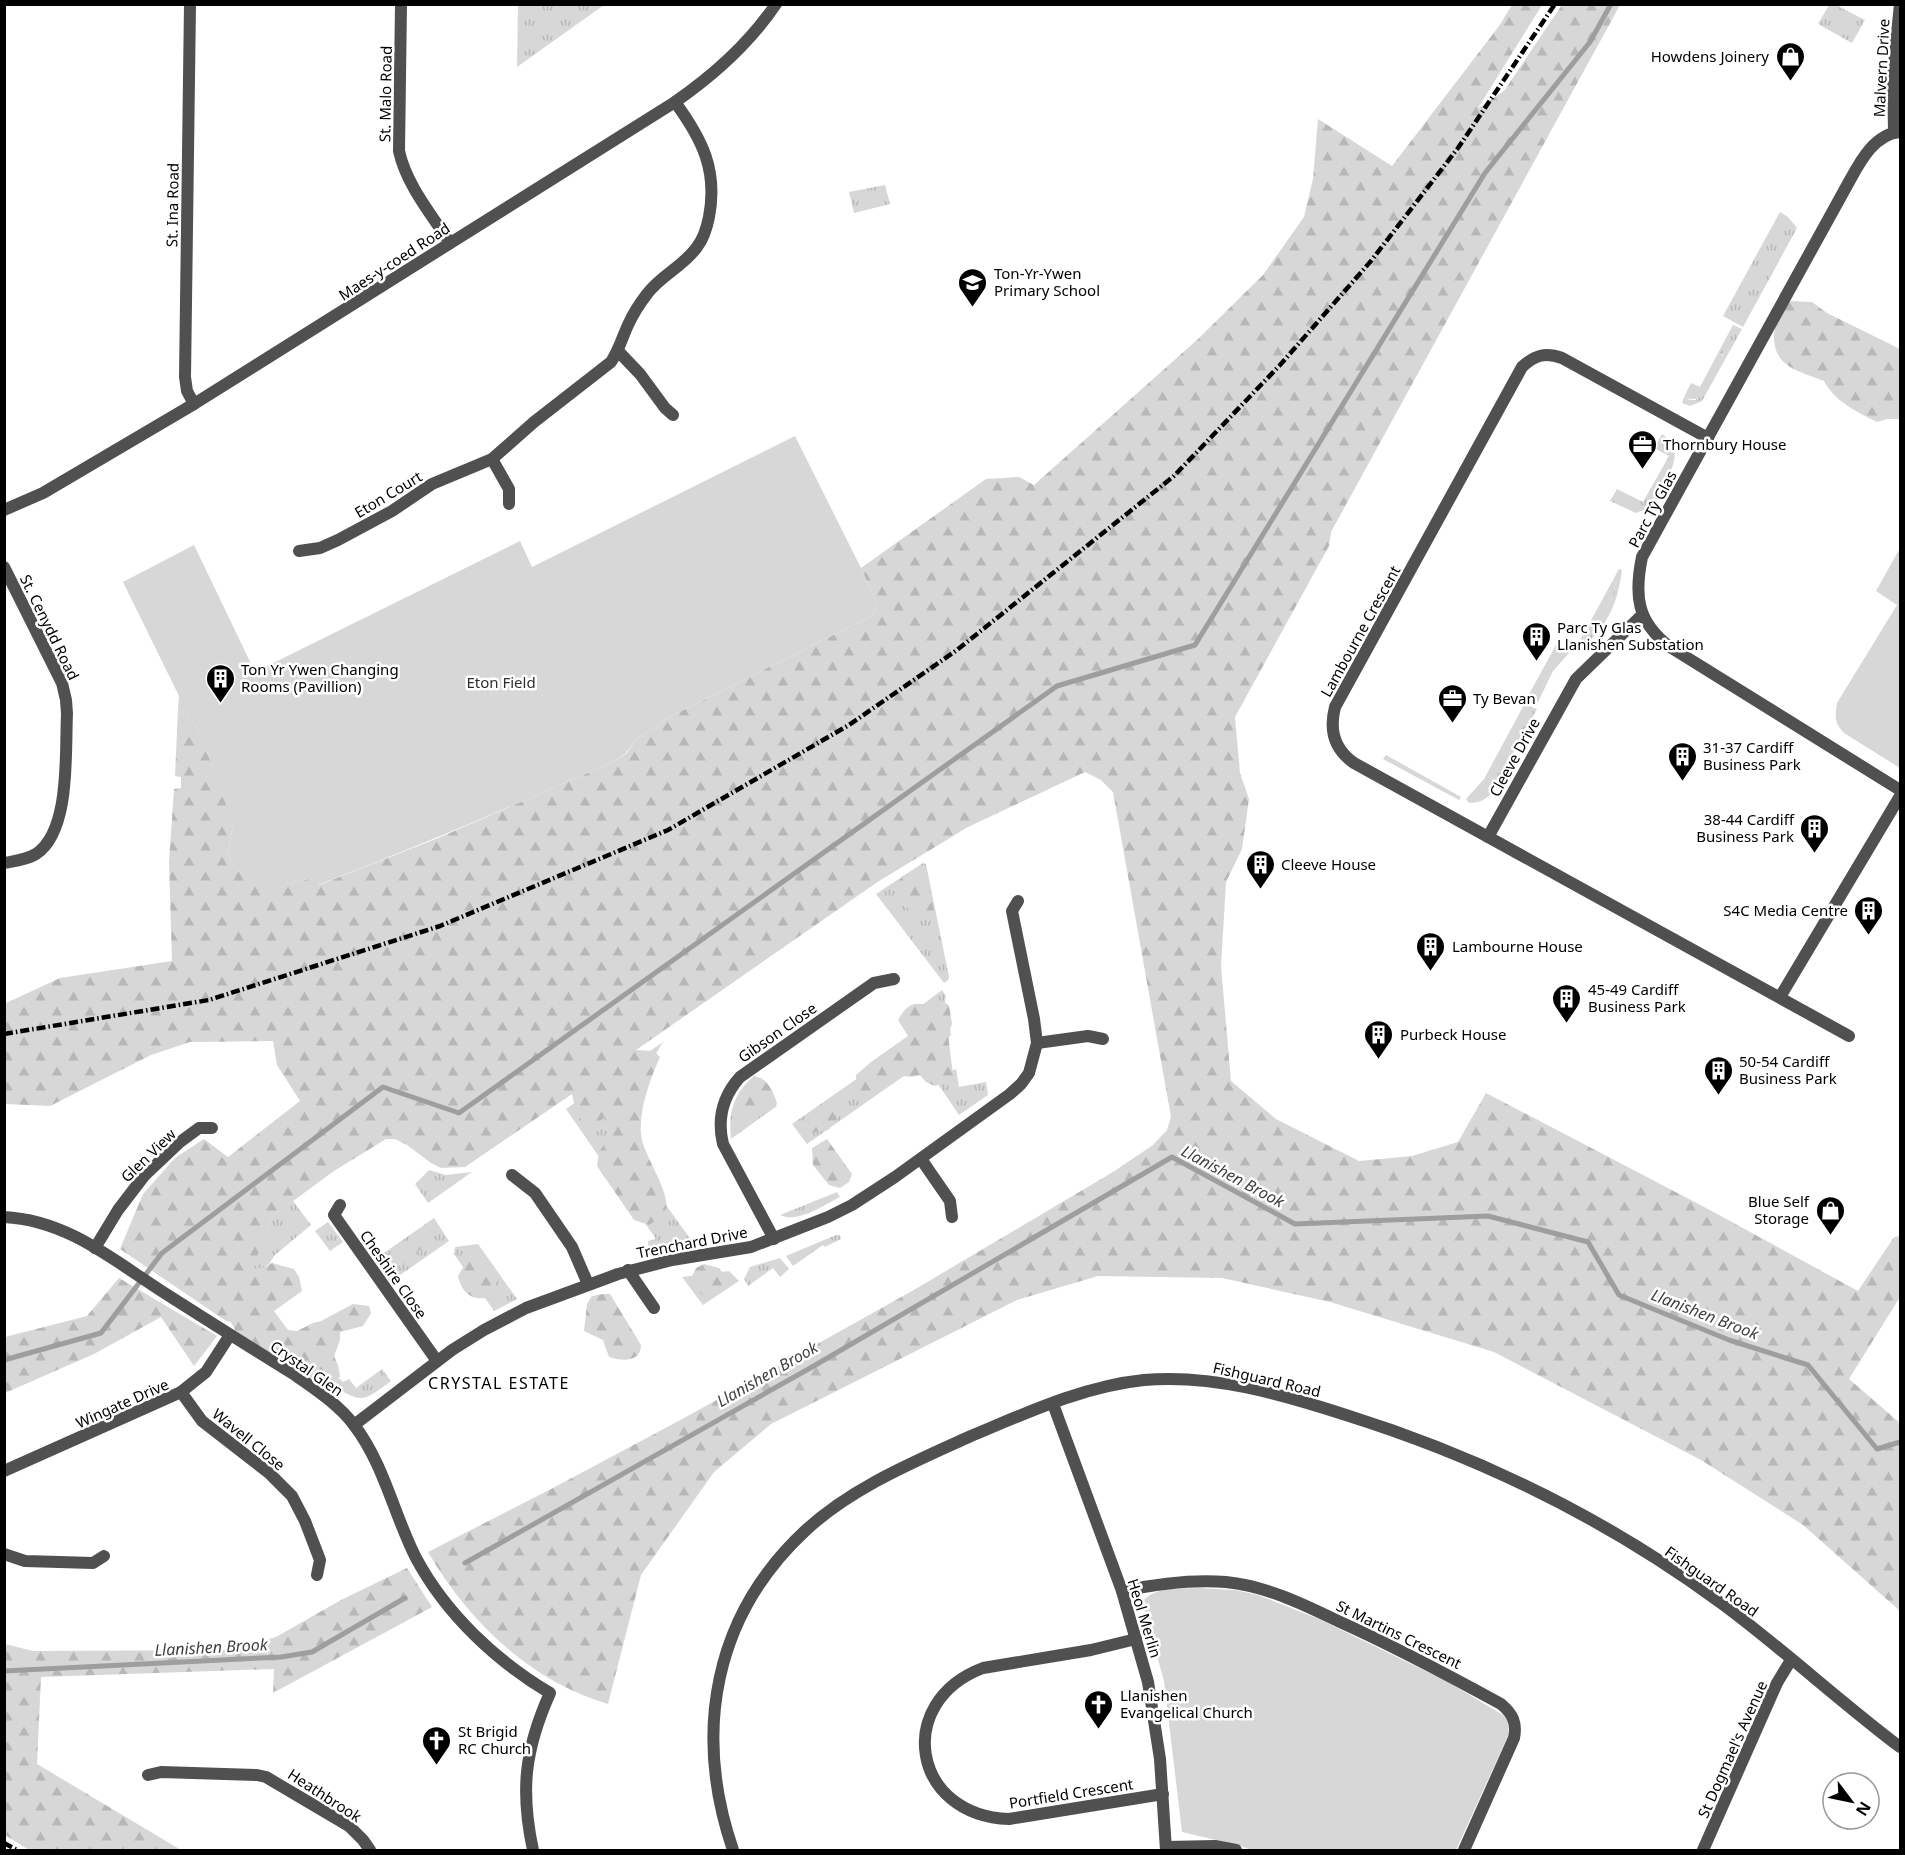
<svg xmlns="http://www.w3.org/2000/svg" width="1905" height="1855" font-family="'Noto Sans',sans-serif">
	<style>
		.grass { fill: url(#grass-tufts) }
		.forest { fill: url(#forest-firs) }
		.green { fill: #d7d7d7 }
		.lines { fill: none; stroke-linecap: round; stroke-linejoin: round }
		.stream { stroke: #9e9e9e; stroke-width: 5 }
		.minor { stroke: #505050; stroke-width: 12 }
		.tertiary { stroke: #505050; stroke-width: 12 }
		.rail { stroke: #000; stroke-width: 4.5; stroke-dasharray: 9 3 1.5 3; stroke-linecap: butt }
		.labels { text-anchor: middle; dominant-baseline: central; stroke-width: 5; stroke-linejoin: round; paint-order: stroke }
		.poi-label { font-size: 15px; fill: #000; stroke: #fff; text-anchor: start }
		.street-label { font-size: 15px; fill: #000; stroke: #fff }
		.park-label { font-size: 15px; fill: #2e2e2e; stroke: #fff }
		.water-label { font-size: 16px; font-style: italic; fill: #3f3f3f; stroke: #fff }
		.neighbourhood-label { font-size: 16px; letter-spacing: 1.5px; fill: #000; stroke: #fff }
	</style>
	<defs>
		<pattern id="grass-tufts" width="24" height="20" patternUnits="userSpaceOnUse" patternTransform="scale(1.5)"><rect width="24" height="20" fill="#d7d7d7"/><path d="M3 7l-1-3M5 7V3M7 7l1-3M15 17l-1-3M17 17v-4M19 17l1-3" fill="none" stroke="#b7b7b7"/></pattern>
		<pattern id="forest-firs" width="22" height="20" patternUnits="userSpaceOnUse" patternTransform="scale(1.5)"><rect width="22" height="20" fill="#d7d7d7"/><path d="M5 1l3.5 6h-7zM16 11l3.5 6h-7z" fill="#b7b7b7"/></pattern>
	</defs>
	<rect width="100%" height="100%" fill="#fff"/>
	<!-- grass -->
	<g class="grass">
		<path d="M 518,5 L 518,4 L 604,5 L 517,67 Z"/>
		<path d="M 1829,5 L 1836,5 L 1865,20 L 1852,43 L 1818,24 Z"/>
		<path d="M 885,185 L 890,204 L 854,213 L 849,192 Z"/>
		<path d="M 1780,212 L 1788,217 L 1797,228 L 1743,327 L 1723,316 Z"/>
		<path d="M 1733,325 L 1742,329 L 1702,401 L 1690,406 L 1682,403 L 1684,397 L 1690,400 L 1696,400 L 1724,355 L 1718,353 Z"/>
		<path d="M 1662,434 C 1691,452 1663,483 1651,505 L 1647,509 L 1636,513 L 1610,501 L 1617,489 L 1643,502 L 1669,456 L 1654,448 Z"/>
		<path d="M 1619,569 L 1622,570 C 1617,605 1608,626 1580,649 L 1576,647 C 1580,642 1586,640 1591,634 C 1602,621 1613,599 1616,582 L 1613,580 Z"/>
		<path d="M 1534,708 L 1537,709 L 1490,795 C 1483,801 1478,803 1469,803 L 1476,802 Z"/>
		<path d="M 923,863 L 926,864 L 949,977 L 948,980 L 944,983 L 876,894 Z"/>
		<path d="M 942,990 L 946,996 L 945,1000 L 951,1035 L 925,1061 L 807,1144 L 792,1124 L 918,1036 L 905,1018 Z"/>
		<path d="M 663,1042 L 652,1060 L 636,1121 L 648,1180 L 694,1244 L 649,1253 L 648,1241 L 656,1239 L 566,1109 Z"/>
		<path d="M 925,1065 L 952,1071 L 956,1069 L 959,1087 L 986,1082 L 988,1095 L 959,1115 Z"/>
		<path d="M 755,1075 L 777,1106 L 731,1139 C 728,1111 734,1093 755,1075 Z"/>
		<path d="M 429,1170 L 446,1175 L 472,1172 L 428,1203 L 415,1184 Z"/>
		<path d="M 837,1192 L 840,1197 C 824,1205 797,1224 780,1215 Z"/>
		<path d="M 293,1201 L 311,1225 L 275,1255 L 269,1264 L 263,1268 L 251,1270 L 274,1215 Z"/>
		<path d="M 434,1218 L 449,1241 L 390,1282 L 374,1260 Z"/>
		<path d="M 328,1222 L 343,1242 L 330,1251 L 315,1231 Z"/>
		<path d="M 836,1235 L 840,1235 L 841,1239 L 825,1247 L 823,1245 L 793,1266 L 786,1256 Z"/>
		<path d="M 478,1244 L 517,1299 L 494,1311 L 454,1254 L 455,1247 Z"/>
		<path d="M 780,1258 L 789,1269 L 780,1277 L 773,1268 L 748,1286 L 744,1279 L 750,1267 Z"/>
		<path d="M 729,1271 L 739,1281 L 703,1305 L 682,1277 Z"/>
		<path d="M 382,1369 L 391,1381 C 364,1401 363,1404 333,1386 L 339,1378 L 343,1382 L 349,1379 L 356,1388 Z"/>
	</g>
	<!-- forest -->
	<g class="forest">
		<path d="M 1512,5 L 1542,5 L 1478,108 L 1504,91 L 1562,5 L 1620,5 L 1331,532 L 1329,546 L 1235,717 L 1240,773 L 1249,799 L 1242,849 L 1226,882 L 1221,966 L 1231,1081 L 1276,1119 L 1359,1161 L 1412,1156 L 1458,1142 L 1486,1093 L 1708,1209 L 1858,1291 L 1894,1237 L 1900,1236 L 1900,1297 L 1849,1379 L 1900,1423 L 1900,1611 L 1803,1525 L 1701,1460 L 1494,1352 L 1330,1302 L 1222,1278 L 1098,1276 L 1017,1300 L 771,1424 L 714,1472 L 641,1575 L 608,1704 C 530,1681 468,1621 428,1552 L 553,1488 L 686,1417 L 912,1291 L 1113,1172 L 1153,1145 L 1167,1130 L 1171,1117 L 1113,792 L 1101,780 L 1085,772 L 968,827 L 879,881 L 636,1050 L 654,1051 L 660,1057 C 650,1080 639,1108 641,1134 C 643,1156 670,1190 666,1209 C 664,1217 655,1221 649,1225 L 634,1220 L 597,1166 L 599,1151 C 608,1144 610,1128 604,1118 C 594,1126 588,1123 577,1117 L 572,1094 L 465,1167 L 441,1168 L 431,1163 L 407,1145 L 395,1139 L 386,1139 L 334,1171 L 274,1215 L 252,1269 L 263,1268 L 272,1263 L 294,1269 L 299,1277 L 302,1291 L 274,1311 L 288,1330 L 297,1331 L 313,1323 L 321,1321 L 353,1304 L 369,1306 L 371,1313 L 363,1326 L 340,1332 L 340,1340 L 334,1356 L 338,1365 L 340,1376 C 333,1389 326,1389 312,1386 L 308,1377 L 297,1372 L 297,1359 L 294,1356 L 290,1364 L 284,1365 L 236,1332 L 231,1322 L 226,1321 L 120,1249 L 143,1194 L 175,1158 L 204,1139 L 228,1157 L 300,1101 L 277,1065 L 273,1041 L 190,1042 L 151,1055 L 50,1106 L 5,1104 L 4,1004 L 60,978 L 172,961 L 169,862 L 174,789 L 181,788 L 181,777 L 175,776 L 178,709 L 194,723 L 201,735 L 229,811 L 233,824 L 228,854 L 233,866 L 268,889 L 308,879 L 319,885 L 438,838 L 615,761 L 626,754 L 636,740 L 669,717 L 873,615 L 877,605 L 861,568 L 986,479 L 1019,477 L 1034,485 L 1198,339 L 1263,275 L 1304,217 L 1313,179 L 1318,119 L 1392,166 L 1499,26 Z"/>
		<path d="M 1791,301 L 1812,302 L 1827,313 L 1900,349 L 1900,419 L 1887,419 L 1877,422 C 1857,412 1834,401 1824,381 C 1812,376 1795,372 1785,363 C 1771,352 1772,330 1779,315 C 1781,310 1787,305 1791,301 Z"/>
		<path d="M 910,874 L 917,874 L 927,880 L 935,915 L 930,919 C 900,914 912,905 894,888 L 901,878 Z"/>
		<path d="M 940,1001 L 949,1005 L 952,1024 L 948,1034 L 953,1075 L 946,1082 L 935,1086 L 926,1082 L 920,1075 L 911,1077 L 904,1076 L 875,1095 L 862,1097 L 856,1088 L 856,1075 L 871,1062 L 908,1036 L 898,1020 C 906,1006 912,1000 929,1006 Z"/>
		<path d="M 758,1077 C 768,1080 774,1093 777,1104 L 752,1120 C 722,1111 738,1087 758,1077 Z"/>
		<path d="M 826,1104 L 834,1110 L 837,1119 L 828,1130 L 814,1132 L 809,1127 C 810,1116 816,1108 826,1104 Z"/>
		<path d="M 827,1139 L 852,1174 L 849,1182 L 840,1188 L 829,1185 L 813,1165 L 812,1148 Z"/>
		<path d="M 425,1232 L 429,1236 C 423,1248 413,1259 401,1264 L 394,1262 L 391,1253 C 399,1243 413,1234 425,1232 Z"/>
		<path d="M 474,1257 C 483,1260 488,1262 492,1271 C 508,1300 465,1312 458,1276 L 465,1264 Z"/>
		<path d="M 704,1264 L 719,1268 C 721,1271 724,1273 725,1277 C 727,1287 710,1294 702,1295 L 690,1280 L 696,1268 Z"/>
		<path d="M 119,1278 L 217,1336 L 194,1366 L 161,1317 L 94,1354 L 5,1393 L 5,1337 L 87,1316 Z"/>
		<path d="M 603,1294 L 610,1294 L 641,1345 C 641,1363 621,1361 609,1357 L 603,1340 L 584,1331 L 587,1304 L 592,1296 Z"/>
		<path d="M 407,1568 L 432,1607 L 273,1693 L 274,1669 L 41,1677 L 37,1764 L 181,1850 L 29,1850 L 5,1835 L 5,1644 L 33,1651 L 232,1650 L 276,1637 L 341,1600 Z"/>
	</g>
	<!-- green -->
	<g class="green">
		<path d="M 1718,353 L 1724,356 L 1702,396 C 1695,400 1691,400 1684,397 L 1691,383 L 1700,387 Z"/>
		<path d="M 795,436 L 861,568 L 877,605 L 873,615 L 669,717 L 636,740 L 625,754 L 615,761 C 517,804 419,846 318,885 L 307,879 L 268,890 L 233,866 L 228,854 L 233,824 L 201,735 L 194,723 L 178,709 L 179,696 L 123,582 L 194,545 L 255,672 L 520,541 L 532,567 Z"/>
		<path d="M 1900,548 L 1900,768 L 1844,733 C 1834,723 1835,716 1837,703 L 1897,605 L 1876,591 Z"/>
		<path d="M 1613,580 L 1616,582 C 1613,600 1596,637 1578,644 Z"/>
		<path d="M 1556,645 L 1568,650 L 1569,653 L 1553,671 L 1538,702 L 1528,696 Z"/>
		<path d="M 1525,703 L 1534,708 L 1487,792 L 1476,802 L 1469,803 L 1466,799 L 1484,779 Z"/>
		<path d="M 1386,755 L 1461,797 L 1459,800 L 1383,759 Z"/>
		<path d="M 1199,1588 L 1235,1590 L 1258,1595 L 1319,1619 L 1448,1682 L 1503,1715 L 1508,1721 L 1508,1736 L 1456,1850 L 1252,1850 L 1237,1845 L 1182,1832 L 1164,1681 L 1142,1602 C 1155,1586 1180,1589 1199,1588 Z"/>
	</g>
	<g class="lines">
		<!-- stream -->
		<g class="stream">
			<path d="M 4,1360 L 101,1333 L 162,1253 L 383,1087 L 459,1113 L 1057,686 L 1195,645 L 1485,173 L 1590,42 L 1611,4"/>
			<path d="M 465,1563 L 812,1367 L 1172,1157 L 1295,1224 L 1488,1216 L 1588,1242 L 1619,1295 L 1729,1340 L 1808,1365 L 1877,1449 L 1900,1442"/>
			<path d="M 4,1671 L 281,1657 L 312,1652 L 405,1598"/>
		</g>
		<!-- minor -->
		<g class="minor">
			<path d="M 190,4 L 185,377 L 187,391 L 194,404"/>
			<path d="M 401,4 L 399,151 C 406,184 431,214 450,243"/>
			<path d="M 1894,132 L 1893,73 L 1900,4"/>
			<path d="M 1900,132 C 1875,134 1861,160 1850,180 L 1642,557 C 1634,596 1637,622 1670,647 L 1900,790"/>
			<path d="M 618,351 L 640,374 L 665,408 L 673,415"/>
			<path d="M 1708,438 L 1562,358 C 1545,352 1535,355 1522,367 L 1335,707 C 1329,730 1334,749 1354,763 L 1849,1036"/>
			<path d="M 492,459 L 509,489 L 509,504"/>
			<path d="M 299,551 L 320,548 L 338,540 L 392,511 L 432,484 L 492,459 L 534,422 L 611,362 C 619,350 622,338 628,325 C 633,314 640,303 647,294 C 661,275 684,266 697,247 C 704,238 707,227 709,217 C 718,170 702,139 675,102"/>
			<path d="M 4,567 L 62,683 L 66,700 L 67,714 C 65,752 71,831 36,854 C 26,860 15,861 4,863"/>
			<path d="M 1488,837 L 1576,679 L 1642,615"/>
			<path d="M 1780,997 L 1900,796"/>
			<path d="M 1037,1043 L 1088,1036 L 1103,1039"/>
			<path d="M 921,1159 L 950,1201 L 952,1217"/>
			<path d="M 512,1175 L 535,1193 L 572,1247 L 588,1284"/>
			<path d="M 340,1205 L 334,1215 L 437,1361"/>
			<path d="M 4,1217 C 67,1220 113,1260 163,1292 C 207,1320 251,1348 295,1375 C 316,1390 338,1404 354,1425 C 384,1464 394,1515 416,1558 C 446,1614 496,1661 550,1693 C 525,1749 520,1790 533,1850"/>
			<path d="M 774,1239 L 723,1144 C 717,1119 723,1096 740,1077 L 874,983 L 894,979"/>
			<path d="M 95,1248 L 118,1210 L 144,1176 L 180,1142 L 199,1128 L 212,1128"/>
			<path d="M 628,1270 L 654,1308"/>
			<path d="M 181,1392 L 202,1421 L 269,1473 L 292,1496 L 305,1521 L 320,1560 L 317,1575"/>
			<path d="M 1053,1404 L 1122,1591 L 1148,1682 L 1160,1759 L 1166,1850"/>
			<path d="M 354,1425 L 452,1350 L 484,1330 L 526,1308 L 618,1274 L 672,1260 L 751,1247 L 828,1217 L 852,1205 L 895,1177 L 1010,1094 L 1021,1084 L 1029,1073 L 1037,1043 L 1034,1019 L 1012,911 L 1018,901"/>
			<path d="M 4,1471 L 181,1392 L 206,1372 L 230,1335"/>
			<path d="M 4,1554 L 25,1561 L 93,1563 L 104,1556"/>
			<path d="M 1122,1591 C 1156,1584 1191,1579 1226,1582 C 1266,1586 1303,1604 1338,1621 C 1394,1646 1448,1675 1501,1704 C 1513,1714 1517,1723 1514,1738 L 1464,1850"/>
			<path d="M 1136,1639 L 1091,1650 L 983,1668 C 893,1702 912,1816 1009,1819 L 1163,1794"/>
			<path d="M 148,1775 L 161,1772 L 257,1775 L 266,1777 L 349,1826 L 363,1840 L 370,1850"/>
			<path d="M 1166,1847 L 1215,1846 L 1236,1850"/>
			<path d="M 733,1850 C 693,1733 713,1616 806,1530 C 853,1487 914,1462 971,1436 C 1026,1413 1084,1386 1144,1380 C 1213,1374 1281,1394 1346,1415 C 1480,1457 1607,1519 1721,1603 C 1782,1648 1839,1701 1900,1747"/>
			<path d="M 1703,1850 L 1777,1683 L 1791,1660"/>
		</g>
		<!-- tertiary -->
		<path class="tertiary" d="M 4,510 L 43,493 L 194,404 L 675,102 C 714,75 749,44 776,4"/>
		<!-- rail -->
		<g class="rail">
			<path d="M 4,1034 L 209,1000 L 440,926 L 668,830 L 849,725 L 957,650 L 1174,476 L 1280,365 L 1371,261 L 1458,148 L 1555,4"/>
			<path d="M 4,1843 L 17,1850"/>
		</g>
	</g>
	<!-- icons -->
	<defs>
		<symbol id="shop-pin" viewBox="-11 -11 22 30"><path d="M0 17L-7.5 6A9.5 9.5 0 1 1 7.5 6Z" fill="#000" stroke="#fff"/><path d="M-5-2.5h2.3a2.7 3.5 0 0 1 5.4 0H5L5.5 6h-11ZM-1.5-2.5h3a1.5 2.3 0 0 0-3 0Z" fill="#fff"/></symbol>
		<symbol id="school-pin" viewBox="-11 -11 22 30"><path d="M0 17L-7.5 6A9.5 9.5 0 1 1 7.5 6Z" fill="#000" stroke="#fff"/><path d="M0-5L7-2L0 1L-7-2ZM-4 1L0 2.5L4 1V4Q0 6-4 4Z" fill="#fff"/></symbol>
		<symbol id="office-pin" viewBox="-11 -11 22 30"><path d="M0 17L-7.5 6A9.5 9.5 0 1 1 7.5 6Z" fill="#000" stroke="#fff"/><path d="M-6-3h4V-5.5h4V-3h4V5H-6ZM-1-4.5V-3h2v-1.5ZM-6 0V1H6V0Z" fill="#fff"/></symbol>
		<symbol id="building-pin" viewBox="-11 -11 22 30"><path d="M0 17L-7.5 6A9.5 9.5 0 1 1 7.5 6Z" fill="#000" stroke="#fff"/><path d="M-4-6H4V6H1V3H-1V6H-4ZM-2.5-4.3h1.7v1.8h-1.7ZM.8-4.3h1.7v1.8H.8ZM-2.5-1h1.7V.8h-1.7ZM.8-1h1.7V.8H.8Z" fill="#fff"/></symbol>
		<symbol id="church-pin" viewBox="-11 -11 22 30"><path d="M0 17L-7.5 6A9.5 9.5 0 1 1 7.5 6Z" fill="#000" stroke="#fff"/><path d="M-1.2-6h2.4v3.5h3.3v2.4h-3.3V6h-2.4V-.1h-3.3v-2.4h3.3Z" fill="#fff"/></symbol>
	</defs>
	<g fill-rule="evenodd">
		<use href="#shop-pin" x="1774" y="40" width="33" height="45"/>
		<use href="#school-pin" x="956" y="266" width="33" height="45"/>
		<use href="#office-pin" x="1626" y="428" width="33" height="45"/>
		<use href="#building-pin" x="1520" y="620" width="33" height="45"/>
		<use href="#building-pin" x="204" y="662" width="33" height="45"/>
		<use href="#office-pin" x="1436" y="682" width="33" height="45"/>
		<use href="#building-pin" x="1666" y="740" width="33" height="45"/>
		<use href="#building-pin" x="1798" y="812" width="33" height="45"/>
		<use href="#building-pin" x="1244" y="848" width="33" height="45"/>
		<use href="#building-pin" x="1852" y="894" width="33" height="45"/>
		<use href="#building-pin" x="1414" y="930" width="33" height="45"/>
		<use href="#building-pin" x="1550" y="982" width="33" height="45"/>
		<use href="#building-pin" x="1362" y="1018" width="33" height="45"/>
		<use href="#building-pin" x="1702" y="1054" width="33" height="45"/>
		<use href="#shop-pin" x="1814" y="1194" width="33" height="45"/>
		<use href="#church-pin" x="1082" y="1688" width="33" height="45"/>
		<use href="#church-pin" x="420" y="1724" width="33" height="45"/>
	</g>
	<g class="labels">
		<!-- poi labels -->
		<g class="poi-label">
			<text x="1769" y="56" text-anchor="end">Howdens Joinery</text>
			<text x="994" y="273">Ton-Yr-Ywen<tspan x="994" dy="17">Primary School</tspan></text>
			<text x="1663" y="444">Thornbury House</text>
			<text x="1557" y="627">Parc Ty Glas<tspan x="1557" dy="17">Llanishen Substation</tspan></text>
			<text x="241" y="669">Ton Yr Ywen Changing<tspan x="241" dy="17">Rooms (Pavillion)</tspan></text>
			<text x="1473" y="698">Ty Bevan</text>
			<text x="1703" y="747">31-37 Cardiff<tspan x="1703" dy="17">Business Park</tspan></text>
			<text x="1794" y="819" text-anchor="end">38-44 Cardiff<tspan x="1794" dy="17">Business Park</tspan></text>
			<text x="1281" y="864">Cleeve House</text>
			<text x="1848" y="910" text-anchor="end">S4C Media Centre</text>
			<text x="1452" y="946">Lambourne House</text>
			<text x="1588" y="989">45-49 Cardiff<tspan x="1588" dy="17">Business Park</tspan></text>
			<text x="1400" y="1034">Purbeck House</text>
			<text x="1739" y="1061">50-54 Cardiff<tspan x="1739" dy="17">Business Park</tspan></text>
			<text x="1809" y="1201" text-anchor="end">Blue Self<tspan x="1809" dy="17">Storage</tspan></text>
			<text x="1120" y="1695">Llanishen<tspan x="1120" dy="17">Evangelical Church</tspan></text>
			<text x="458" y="1731">St Brigid<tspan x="458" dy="17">RC Church</tspan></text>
		</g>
		<!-- street labels -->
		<g class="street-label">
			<text transform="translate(1881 68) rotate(-87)">Malvern Drive</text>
			<text transform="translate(385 94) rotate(-89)">St. Malo Road</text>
			<text transform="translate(172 205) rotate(-89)">St. Ina Road</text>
			<text transform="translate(394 261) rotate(-33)">Maes-y-coed Road</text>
			<text transform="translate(388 494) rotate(-31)">Eton Court</text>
			<text transform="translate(1652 509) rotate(-62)">Parc Tŷ Glas</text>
			<text transform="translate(50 627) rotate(64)">St. Cenydd Road</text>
			<text transform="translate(1360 631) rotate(-61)">Lambourne Crescent</text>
			<text transform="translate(1514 757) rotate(-61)">Cleeve Drive</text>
			<text transform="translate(777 1032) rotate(-35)">Gibson Close</text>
			<text transform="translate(148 1155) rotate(-44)">Glen View</text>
			<text transform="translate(692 1242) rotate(-11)">Trenchard Drive</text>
			<text transform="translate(394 1274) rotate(55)">Cheshire Close</text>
			<text transform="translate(307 1368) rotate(35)">Crystal Glen</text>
			<text transform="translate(1267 1379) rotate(13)">Fishguard Road</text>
			<text transform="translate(122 1403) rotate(-24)">Wingate Drive</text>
			<text transform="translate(249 1439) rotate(39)">Wavell Close</text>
			<text transform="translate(1712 1581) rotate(35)">Fishguard Road</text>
			<text transform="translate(1145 1618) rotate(73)">Heol Merlin</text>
			<text transform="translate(1399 1634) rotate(26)">St Martins Crescent</text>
			<text transform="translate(1732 1749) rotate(-66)">St Dogmael's Avenue</text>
			<text transform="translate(1071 1793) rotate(-9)">Portfield Crescent</text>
			<text transform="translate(325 1795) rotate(33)">Heathbrook</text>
		</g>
		<!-- park labels -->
		<g class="park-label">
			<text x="501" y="682">Eton Field</text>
		</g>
		<!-- water labels -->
		<g class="water-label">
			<text transform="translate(1233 1176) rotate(28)">Llanishen Brook</text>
			<text transform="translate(1705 1314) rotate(21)">Llanishen Brook</text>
			<text transform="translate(767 1374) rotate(-30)">Llanishen Brook</text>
			<text transform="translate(211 1647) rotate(-3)">Llanishen Brook</text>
		</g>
		<!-- neighbourhood labels -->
		<g class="neighbourhood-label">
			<text x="499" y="1383">CRYSTAL ESTATE</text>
		</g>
	</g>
	<!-- border -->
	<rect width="1905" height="1855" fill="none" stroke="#000000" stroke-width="12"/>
	<!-- north arrow -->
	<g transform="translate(1851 1801) rotate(122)"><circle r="28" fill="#ffffff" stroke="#999999" stroke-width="1.5"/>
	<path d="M0-4.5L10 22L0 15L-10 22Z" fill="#000000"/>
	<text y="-9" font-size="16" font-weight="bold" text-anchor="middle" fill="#000000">N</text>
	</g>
</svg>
